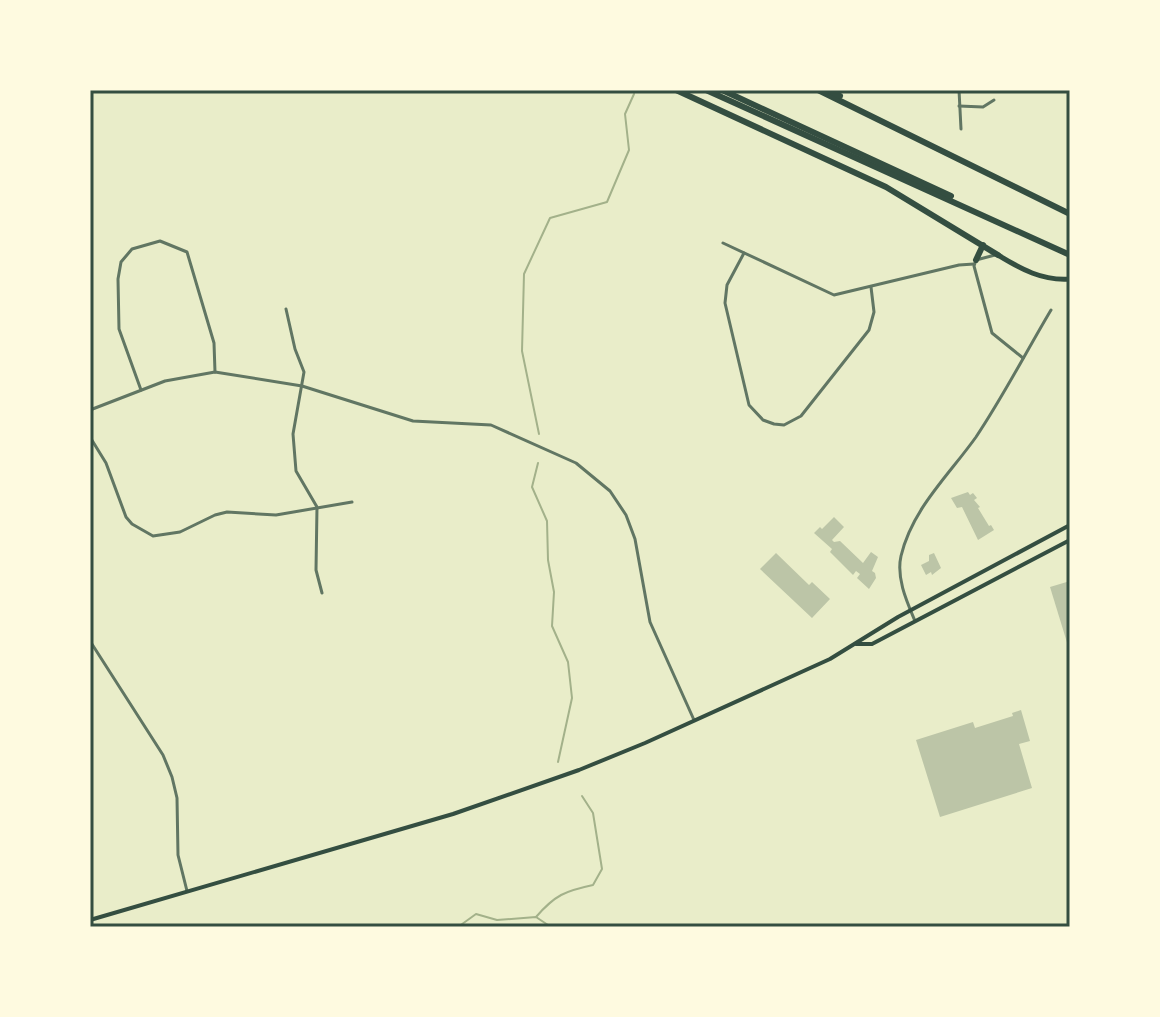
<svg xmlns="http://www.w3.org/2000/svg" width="1160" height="1017" font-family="Signika,sans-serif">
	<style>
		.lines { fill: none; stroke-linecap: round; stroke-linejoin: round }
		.stream { stroke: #a3b18a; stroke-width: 2 }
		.building { fill: #bcc5a7 }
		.minor { stroke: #617663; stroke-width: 3 }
		.secondary { stroke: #344e41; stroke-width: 4 }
		.trunk { stroke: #344e41; stroke-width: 5 }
		.motorway { stroke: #344e41; stroke-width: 6 }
		.neatline { fill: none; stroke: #344e41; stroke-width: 3 }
	</style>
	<rect width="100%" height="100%" fill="#e9edc9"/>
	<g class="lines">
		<!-- stream -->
		<g class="stream">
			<path d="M 539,434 L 522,351 L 524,274 L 550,218 L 607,202 L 629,150 L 625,114 L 634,94"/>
			<path d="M 538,463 L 532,487 L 547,521 L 548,560 L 554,592 L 552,626 L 568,662 L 572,698 L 558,762"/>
			<path d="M 536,917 C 555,895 565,891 593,885 L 602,869 L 593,813 L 582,796"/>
			<path d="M 458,927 L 476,914 L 497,920 L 536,917 L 551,927"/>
		</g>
	</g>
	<!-- building -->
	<g class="building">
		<path d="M 968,492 L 970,495 L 973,493 L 977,498 L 974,500 L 980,507 L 978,508 L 989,526 L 991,525 L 994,530 L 978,540 L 962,507 L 957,508 L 951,498 Z"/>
		<path d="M 834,517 L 844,527 L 832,540 L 834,542 L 840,541 L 863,563 L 871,552 L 878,557 L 872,571 L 875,573 L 876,578 L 869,589 L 857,578 L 860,574 L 856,571 L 853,575 L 830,552 L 832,549 L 814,533 L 820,527 L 822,529 Z"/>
		<path d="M 776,553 L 809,585 L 812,582 L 830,599 L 812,618 L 760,569 Z"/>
		<path d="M 934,553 L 941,568 L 932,575 L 931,572 L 926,575 L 921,565 L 929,561 L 929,555 Z"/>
		<path d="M 1070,581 L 1070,649 L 1069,649 L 1050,587 Z"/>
		<path d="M 1021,710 L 1030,741 L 1019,744 L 1032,788 L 940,817 L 916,740 L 973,722 L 975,728 L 1013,716 L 1012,713 Z"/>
	</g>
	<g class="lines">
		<!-- minor -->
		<g class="minor">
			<path d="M 959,90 L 961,129"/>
			<path d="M 959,106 L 983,107 L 994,100"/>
			<path d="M 723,243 L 834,295 L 959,265 L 974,264"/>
			<path d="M 744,253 L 727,285 L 725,303 L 749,405 L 763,420 L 774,424 L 784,425 L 801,416 L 869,330 L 874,312 L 871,287"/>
			<path d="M 995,255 L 976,260 L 974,266 L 992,333 L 1023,358"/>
			<path d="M 286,309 L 295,349 L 304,372 L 293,434 L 296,471 L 317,507 L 316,570 L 322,593"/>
			<path d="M 141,390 L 119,329 L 118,279 L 121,262 L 132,249 L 160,241 L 187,252 L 214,343 L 215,372"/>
			<path d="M 90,410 L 165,381 L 215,372 L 302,386 L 413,421 L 491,425 L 576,463 L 610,491 L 626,515 L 635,539 L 650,622 L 694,720"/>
			<path d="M 90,437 L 106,463 L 126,517 L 132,524 L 153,536 L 180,532 L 215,515 L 227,512 L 276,515 L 352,502"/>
			<path d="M 915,621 C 907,602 896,578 901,556 C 912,509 949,475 976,437 C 1003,397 1026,352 1051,310"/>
			<path d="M 90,641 L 163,755 L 172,777 L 177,798 L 178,855 L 187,891"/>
		</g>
		<!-- secondary -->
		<g class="secondary">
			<path d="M 856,644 L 872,644 L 1070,540"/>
			<path d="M 90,920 L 453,814 L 579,770 L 645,743 L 830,659 L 898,617 L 1070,525"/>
		</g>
		<!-- trunk -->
		<path class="trunk" d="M 998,255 C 1021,269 1042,281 1070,279"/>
		<!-- motorway -->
		<g class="motorway">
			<path d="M 676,90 L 886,187 L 998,255"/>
			<path d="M 706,90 L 1070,255"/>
			<path d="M 722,90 L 951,196"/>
			<path d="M 818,90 L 1070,214"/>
			<path d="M 828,90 L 840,96"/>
			<path d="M 976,260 L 983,245"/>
		</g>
	</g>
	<!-- border -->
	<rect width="1160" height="1017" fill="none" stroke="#fefae0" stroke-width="184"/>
	<rect x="92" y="92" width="976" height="833" class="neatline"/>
</svg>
